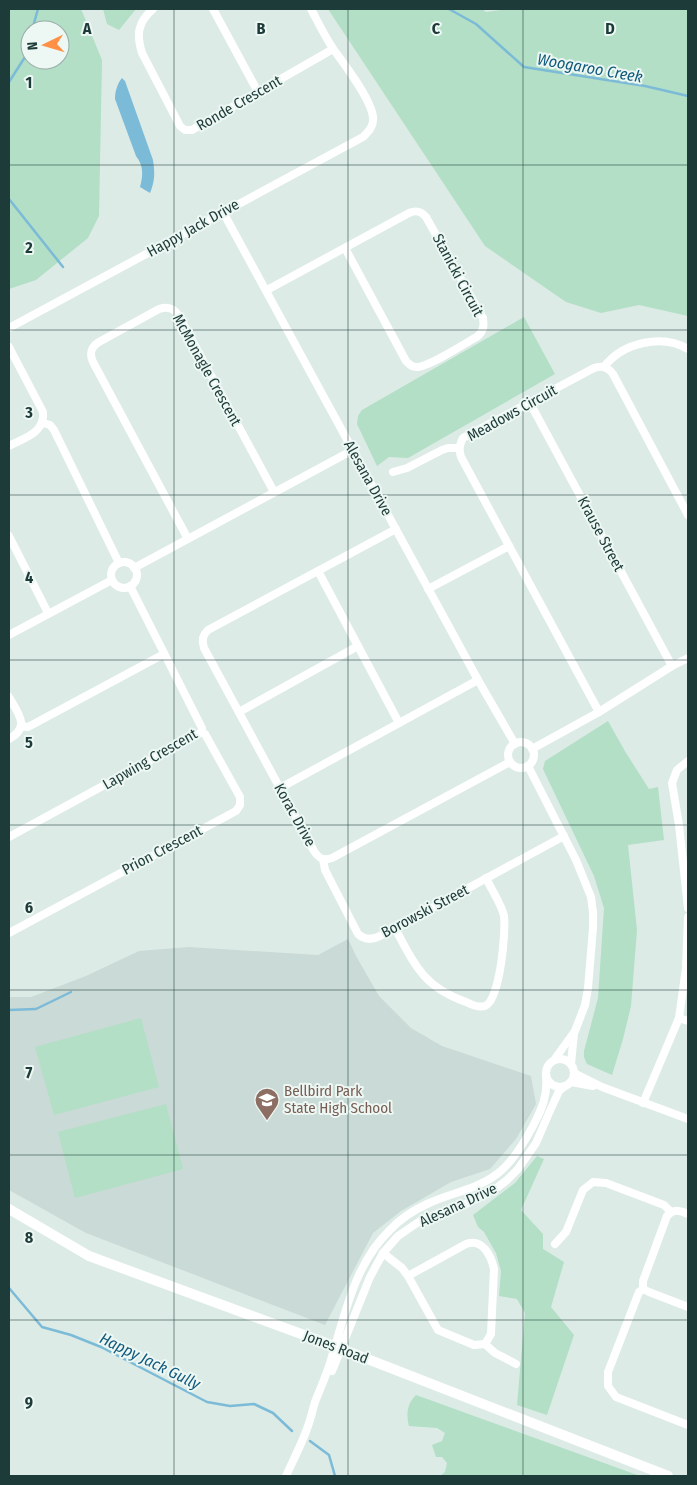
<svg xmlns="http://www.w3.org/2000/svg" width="697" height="1485" font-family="'Fira Sans Condensed',sans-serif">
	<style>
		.built { fill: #cadad6 }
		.green { fill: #b2dfc5; fill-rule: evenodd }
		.water { fill: #7cbbd7 }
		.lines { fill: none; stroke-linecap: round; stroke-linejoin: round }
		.stream { stroke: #7cbbd7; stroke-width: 2.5 }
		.minor { stroke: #fff; stroke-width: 8 }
		.tertiary { stroke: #fff; stroke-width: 10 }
		.grid { fill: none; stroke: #1d3b38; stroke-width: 1; stroke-opacity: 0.55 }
		.labels { text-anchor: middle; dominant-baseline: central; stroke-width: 4; stroke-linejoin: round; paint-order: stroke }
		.street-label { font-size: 15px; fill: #1d3b38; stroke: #edf7f3 }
		.education-label { font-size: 15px; fill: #785e54; stroke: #edf7f3; text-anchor: start }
		.water-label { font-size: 16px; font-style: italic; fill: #115a7d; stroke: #edf7f3 }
		.grid-label { font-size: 16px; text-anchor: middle; font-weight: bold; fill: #1d3b38; stroke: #edf7f3; stroke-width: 4; stroke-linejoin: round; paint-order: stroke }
	</style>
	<rect width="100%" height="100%" fill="#dcebe6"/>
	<!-- built -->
	<path class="built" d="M 348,939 L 356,956 L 379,996 L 411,1028 L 442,1046 L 531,1076 L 536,1104 L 516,1139 L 490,1169 L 451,1182 L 401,1211 L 373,1233 L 325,1325 L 86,1233 L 9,1190 L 9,997 L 31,997 L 86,976 L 139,951 L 189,947 L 318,955 Z"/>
	<!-- green -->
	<g class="green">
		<path d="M 9,9 L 81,9 L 102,60 L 99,216 L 88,238 L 36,280 L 9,289 ZM 30,30 L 60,30 L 60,60 L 30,60 Z"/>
		<path d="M 103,9 L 136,9 L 119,30 L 107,24 Z"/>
		<path d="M 328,9 L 482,9 L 486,12 L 509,9 L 688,9 L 688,316 L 639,305 L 601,313 L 566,302 L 485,246 Z"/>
		<path d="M 524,317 L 555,374 L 408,458 L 389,457 L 377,466 L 357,424 L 358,416 L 362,410 Z"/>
		<path d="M 608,721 L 626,753 L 649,789 L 658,787 L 664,840 L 628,845 L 637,930 L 631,1006 L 623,1039 L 612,1075 L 587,1064 L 584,1057 L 584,1051 L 598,998 L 604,908 L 594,876 L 543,769 L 545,761 Z"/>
		<path d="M 141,1018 L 159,1087 L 54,1115 L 35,1047 Z"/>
		<path d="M 166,1104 L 183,1169 L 75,1198 L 58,1132 Z"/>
		<path d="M 537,1156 L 544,1159 L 521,1210 L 543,1234 L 543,1249 L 564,1262 L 551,1307 L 574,1335 L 547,1415 L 517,1405 L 525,1313 L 517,1299 L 499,1296 L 501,1271 L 496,1253 L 484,1232 L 478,1227 L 473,1215 L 515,1183 Z"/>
		<path d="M 416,1395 L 640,1476 L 440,1476 L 445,1472 L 447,1463 L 442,1457 L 436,1457 L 432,1445 L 442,1441 L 445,1433 L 437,1428 L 409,1426 C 406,1414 407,1404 416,1395 Z"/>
	</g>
	<!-- water -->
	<path class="water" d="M 122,78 L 125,81 L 153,160 C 155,173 155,181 150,193 L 140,187 C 143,176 144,166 136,156 L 115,99 C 115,92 117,84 122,78 Z"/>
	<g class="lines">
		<!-- stream -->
		<g class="stream">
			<path d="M 449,9 L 476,24 L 524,67 L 645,86 L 688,96"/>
			<path d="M 32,30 L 38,9"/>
			<path d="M 9,82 L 25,57 L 30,38"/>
			<path d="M 9,199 L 63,267"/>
			<path d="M 9,1010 L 36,1009 L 71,992"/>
			<path d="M 9,1288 L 42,1327 L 71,1335 L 101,1347 L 207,1402 L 230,1406 L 254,1404 L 273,1413 L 292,1431"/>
			<path d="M 310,1441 L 329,1455 L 335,1476"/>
		</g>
		<!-- minor -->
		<g class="minor">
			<path d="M 153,9 C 138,22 136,34 142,53 L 180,126 L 185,130 L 192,130 L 333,49"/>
			<path d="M 213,9 L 258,92"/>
			<path d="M 223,212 L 478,680 L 515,744"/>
			<path d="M 267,290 L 409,213 C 416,210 421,211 426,217 L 483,318 C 484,326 484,330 478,336 C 466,343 427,368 416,367 C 411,367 409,364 406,361 L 345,248"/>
			<path d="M 9,328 L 363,137 C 369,131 374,126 373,117 C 371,99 345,65 334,50 C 325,37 318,22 311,9"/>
			<path d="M 9,347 L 43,412 C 45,433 24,438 9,446"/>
			<path d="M 604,367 C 623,342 662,334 688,349"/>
			<path d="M 530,403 L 672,666"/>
			<path d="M 43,423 L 50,425 L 54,430 L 119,563"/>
			<path d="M 393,472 L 407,468 L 442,450 L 448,448 L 459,448"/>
			<path d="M 396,529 L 208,630 C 202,636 202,640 204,648 L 314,851 C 319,859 324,861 332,858 L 510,762"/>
			<path d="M 9,536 L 48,613"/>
			<path d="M 188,539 L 93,362 C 89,353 91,347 99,342 L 159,309 C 168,306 174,308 179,316 L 274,492"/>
			<circle cx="124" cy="575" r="13"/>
			<path d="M 134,568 L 353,450"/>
			<path d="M 318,571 L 399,723"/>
			<path d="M 428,589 L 509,546"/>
			<path d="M 9,635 L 112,580"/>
			<path d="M 9,697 C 18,713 31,727 9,739"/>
			<path d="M 239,712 L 358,646"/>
			<path d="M 599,712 L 461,457 C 459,450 459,445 463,438 L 594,368 C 602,365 608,367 613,374 L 688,515"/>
			<path d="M 21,726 L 28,727 L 164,654"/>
			<circle cx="521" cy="755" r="13"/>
			<path d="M 532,749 L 599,712 L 672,666 L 688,658"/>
			<path d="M 688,761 L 677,770 L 672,783 L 679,825 L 688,908"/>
			<path d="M 528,766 L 576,860 L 591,897 L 593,912 L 593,928 L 588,988 L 585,1005 L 575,1031 L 554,1060"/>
			<path d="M 280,788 L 478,680"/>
			<path d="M 9,837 L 202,732 L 202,728 L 130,586"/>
			<path d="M 323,859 L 325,870 L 358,934 C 370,945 383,934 395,928 L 564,836"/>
			<path d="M 395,928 C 415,966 424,987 466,1002 C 472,1005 479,1008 485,1006 C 500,1001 506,931 504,916 C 502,905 491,889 486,878"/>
			<path d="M 9,933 L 236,811 L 240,805 L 240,797 L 205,734 L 202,732"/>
			<path d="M 679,1018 L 688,1021"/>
			<circle cx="560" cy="1073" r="14"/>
			<path d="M 571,1064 L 574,1033"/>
			<path d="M 574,1073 L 602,1087 L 688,1119"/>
			<path d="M 571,1082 L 593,1086"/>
			<path d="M 643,1103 L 679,1018 L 686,968 L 688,917"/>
			<path d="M 688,1214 C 680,1211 674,1208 667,1216 L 643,1281 L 643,1289 L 649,1292 L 688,1307"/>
			<path d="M 555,1244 L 566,1232 L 583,1190 L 593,1182 L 606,1183 L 664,1205 L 671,1212"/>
			<path d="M 383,1253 L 402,1268 L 408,1276 L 438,1330 L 474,1345 L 485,1344 L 491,1334 L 494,1269 C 491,1256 483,1238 466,1244 L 408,1276"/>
			<path d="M 643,1289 L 639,1292 L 608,1372 L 608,1386 L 616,1397 L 688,1425"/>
			<path d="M 485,1344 L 495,1353 L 516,1364"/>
			<path d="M 332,1371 L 370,1277 L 383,1253 L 398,1236 L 420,1221 L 442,1212 L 464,1205 L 498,1187 L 507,1180 L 518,1169 L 536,1143 L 549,1113 L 559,1091 L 564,1087"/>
			<path d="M 286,1476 C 294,1458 304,1440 310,1420 C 312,1414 313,1408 315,1402 C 320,1389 326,1376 330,1363 C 344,1318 354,1264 390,1230 C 400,1219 414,1210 427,1204 C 450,1193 476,1190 497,1174 C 512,1163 524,1143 533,1126 C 542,1109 548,1095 546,1076"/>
		</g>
		<!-- tertiary -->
		<path class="tertiary" d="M 9,1209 L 89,1256 L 334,1346 L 668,1476"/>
	</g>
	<!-- grid -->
	<path class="grid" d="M 174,9 L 174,1476M 348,9 L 348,1476M 523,9 L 523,1476M 9,165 L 688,165M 9,330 L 688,330M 9,495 L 688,495M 9,660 L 688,660M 9,825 L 688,825M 9,990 L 688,990M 9,1155 L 688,1155M 9,1320 L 688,1320"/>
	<!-- icons -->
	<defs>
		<symbol id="school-pin" viewBox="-11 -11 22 30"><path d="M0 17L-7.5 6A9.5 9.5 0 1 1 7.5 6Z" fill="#8d6e63" stroke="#edf7f3"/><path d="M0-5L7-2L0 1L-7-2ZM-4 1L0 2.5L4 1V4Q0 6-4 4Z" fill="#fff"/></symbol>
	</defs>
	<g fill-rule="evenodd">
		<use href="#school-pin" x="253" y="1086" width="28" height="38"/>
	</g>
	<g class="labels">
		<!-- street labels -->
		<g class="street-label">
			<text transform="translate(239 103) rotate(-30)">Ronde Crescent</text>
			<text transform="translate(193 228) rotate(-29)">Happy Jack Drive</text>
			<text transform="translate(458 275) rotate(62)">Stanicki Circuit</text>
			<text transform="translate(207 370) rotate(61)">McMonagle Crescent</text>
			<text transform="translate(512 413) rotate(-29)">Meadows Circuit</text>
			<text transform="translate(368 478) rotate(61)">Alesana Drive</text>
			<text transform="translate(601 534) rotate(62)">Krause Street</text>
			<text transform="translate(150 759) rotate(-30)">Lapwing Crescent</text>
			<text transform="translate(295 815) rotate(61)">Korac Drive</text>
			<text transform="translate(162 850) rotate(-28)">Prion Crescent</text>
			<text transform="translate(425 911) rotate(-28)">Borowski Street</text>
			<text transform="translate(458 1205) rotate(-25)">Alesana Drive</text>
			<text transform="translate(336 1347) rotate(21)">Jones Road</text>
		</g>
		<!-- education labels -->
		<g class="education-label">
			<text x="284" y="1091">Bellbird Park<tspan x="284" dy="17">State High School</tspan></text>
		</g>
		<!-- water labels -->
		<g class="water-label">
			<text transform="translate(590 68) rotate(10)">Woogaroo Creek</text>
			<text transform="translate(150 1361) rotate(26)">Happy Jack Gully</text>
		</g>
	</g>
	<g class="grid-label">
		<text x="87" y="34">A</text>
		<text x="261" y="34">B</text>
		<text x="436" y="34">C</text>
		<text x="610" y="34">D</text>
		<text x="29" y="88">1</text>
		<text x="29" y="253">2</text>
		<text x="29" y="418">3</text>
		<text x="29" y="583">4</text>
		<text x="29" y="748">5</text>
		<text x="29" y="913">6</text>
		<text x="29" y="1078">7</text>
		<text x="29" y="1243">8</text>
		<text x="29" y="1408">9</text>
	</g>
	<!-- border -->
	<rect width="697" height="1485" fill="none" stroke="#1d3b38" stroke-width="20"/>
	<!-- north arrow -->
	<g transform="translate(45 45) rotate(265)"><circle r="24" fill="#edf7f3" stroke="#9aaca8"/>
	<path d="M0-4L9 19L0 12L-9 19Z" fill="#ff9046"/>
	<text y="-8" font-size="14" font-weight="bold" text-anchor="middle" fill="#1d3b38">N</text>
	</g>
</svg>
